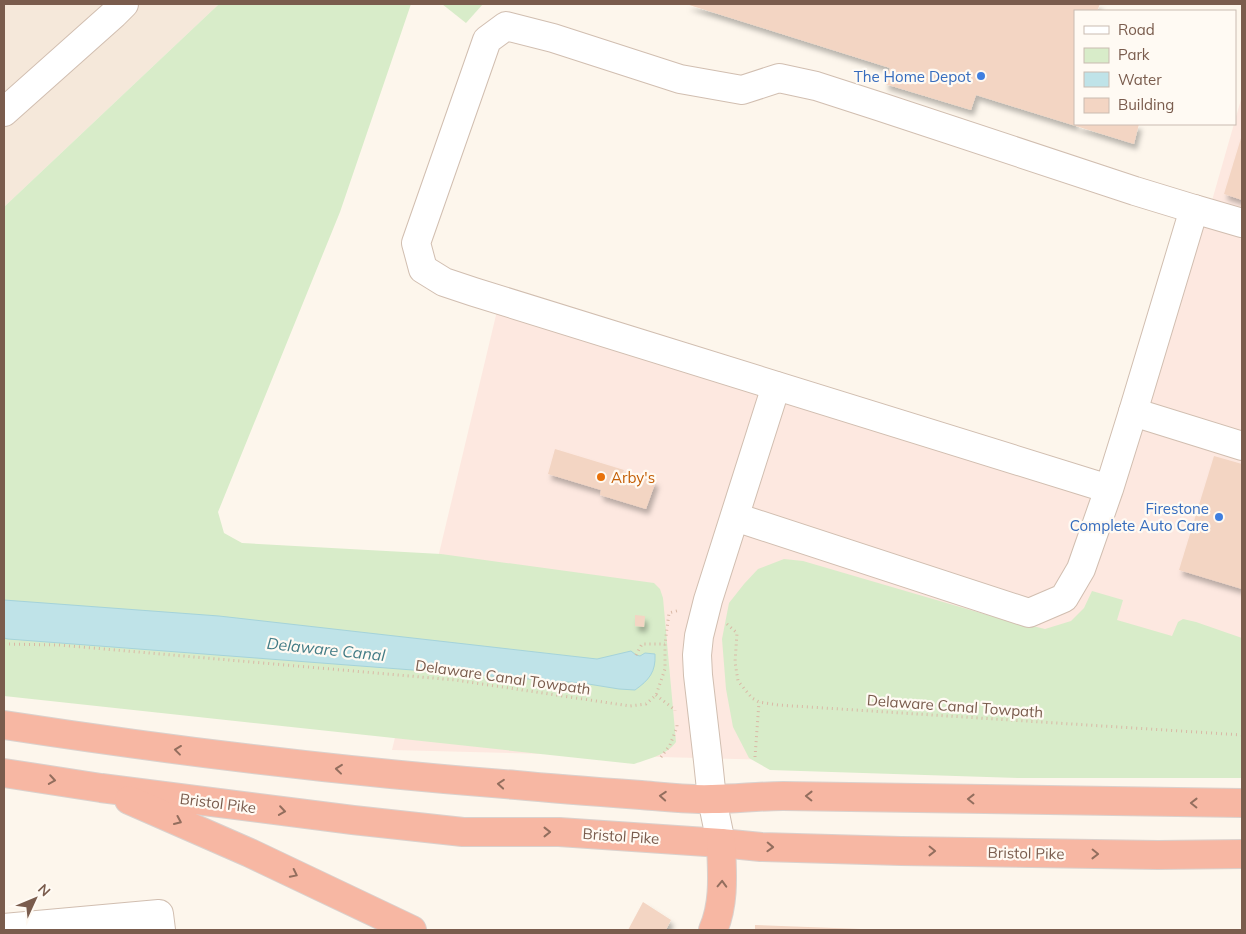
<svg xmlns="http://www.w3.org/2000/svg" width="1246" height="934" font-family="Mulish,sans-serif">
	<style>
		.residential { fill: #f5e8da }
		.commercial { fill: #fde8e0 }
		.green { fill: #d8ecc9 }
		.water { fill: #bfe3e8; stroke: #a5d3da }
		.building { fill: #f3d5c3; filter: url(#shadow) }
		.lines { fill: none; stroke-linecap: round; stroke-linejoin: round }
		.minor-casing { stroke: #d1beb0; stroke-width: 30 }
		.highway-casing { stroke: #dad1cd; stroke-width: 30 }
		.path { stroke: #d9b8a5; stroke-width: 3; stroke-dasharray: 1 4; stroke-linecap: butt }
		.minor { stroke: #fff; stroke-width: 28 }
		.highway { stroke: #f7b7a3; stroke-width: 28 }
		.oneway { stroke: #936e5e }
		.shop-dot { fill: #3f7fe0; stroke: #fffaf3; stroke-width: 2 }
		.food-dot { fill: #e8710a; stroke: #fffaf3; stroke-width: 2 }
		.labels { text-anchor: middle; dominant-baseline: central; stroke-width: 4.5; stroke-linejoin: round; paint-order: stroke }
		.shop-label { font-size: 15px; fill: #366cbe; stroke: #fffaf3; text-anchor: end }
		.food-label { font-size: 15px; fill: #c56008; stroke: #fffaf3; text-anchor: start }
		.street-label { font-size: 15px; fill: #7a5c4d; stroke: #fffaf3 }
		.water-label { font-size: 16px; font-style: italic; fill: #437c86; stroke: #fffaf3 }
	</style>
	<defs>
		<filter id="shadow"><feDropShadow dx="3" dy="5.5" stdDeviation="2.5" flood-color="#0004"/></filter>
	</defs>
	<rect width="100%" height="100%" fill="#fdf6ec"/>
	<!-- residential -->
	<path class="residential" d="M 4,4 L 219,4 L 4,207 Z"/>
	<!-- commercial -->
	<path class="commercial" d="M 1242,96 L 1242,772 L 392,750 L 497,311 L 1116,495 L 1211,204 Z"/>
	<!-- green -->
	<g class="green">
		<path d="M 219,4 L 411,4 L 340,212 L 218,512 L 224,533 L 242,543 L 441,554 L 654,583 L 660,589 L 663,598 L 676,742 C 667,755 648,759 634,764 L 4,696 L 4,207 Z"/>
		<path d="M 442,4 L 483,4 L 466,23 Z"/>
		<path d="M 784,559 L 803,561 L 991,616 L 1045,629 L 1071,621 L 1084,608 L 1092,591 L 1123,600 L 1117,620 L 1172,636 L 1178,622 L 1183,619 L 1196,622 L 1242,638 L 1242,778 L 1019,778 L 770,770 L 749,758 L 733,727 L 726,689 L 722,639 L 729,603 L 744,584 L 758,569 Z"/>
	</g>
	<!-- water -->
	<path class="water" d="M 4,600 L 219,616 L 597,659 L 631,651 L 636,655 L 640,656 L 645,653 L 655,654 C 656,672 649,680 635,690 L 619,689 L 582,683 L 8,639 L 4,638 Z"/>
	<!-- building -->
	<g class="building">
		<path d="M 686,4 L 1100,4 L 1097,11 L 1075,11 L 1075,124 L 1139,124 L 1134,144 L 976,95 L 971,110 L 885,84 L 890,68 Z"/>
		<path d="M 1242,135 L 1242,200 L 1224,194 Z"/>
		<path d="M 555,449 L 624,470 L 623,472 L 656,481 L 646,509 L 600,495 L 601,490 L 548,474 Z"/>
		<path d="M 1214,456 L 1242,464 L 1242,589 L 1179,570 Z"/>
		<path d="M 635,615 L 645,616 L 644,627 L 635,626 Z"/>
		<path d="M 643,902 L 671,920 L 666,930 L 628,930 Z"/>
		<path d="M 755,925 L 861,929 L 861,930 L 755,930 Z"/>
	</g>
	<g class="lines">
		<defs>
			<g id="minor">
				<path d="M 4,112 L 114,14 L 124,4"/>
				<path d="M 1194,209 L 1242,223"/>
				<path d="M 1133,412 L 1242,446"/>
				<path d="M 735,517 L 1029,613 L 1064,598 L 1081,569 L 1109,489 L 1133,412 L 1194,209 L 1135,191 L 881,107 L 816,86 L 779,78 L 742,90 L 680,79 L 553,38 L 506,26 L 487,40 L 416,243 L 423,269 L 444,282 L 474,292 L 1109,489"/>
				<path d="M 721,843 L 712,799 L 708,761 L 698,675 L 697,655 L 699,636 L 708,600 L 776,386"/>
				<path d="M 4,928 L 159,914 L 161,930"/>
			</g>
			<g id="highway">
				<path d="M 4,725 C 174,751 344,772 516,785 C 557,789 599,792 641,795 C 664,797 688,800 712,799 C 735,799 759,796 783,796 L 1242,803"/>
				<path d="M 4,773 L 101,788 L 353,820 L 463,832 L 559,832 L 721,843 L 761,847 L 901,851 L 1158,855 L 1242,854"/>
				<path d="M 129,800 L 250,853 L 412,930"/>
				<path d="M 713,930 C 725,903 722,872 721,843"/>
			</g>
		</defs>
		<!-- minor casing -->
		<use href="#minor" class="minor-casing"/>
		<!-- highway casing -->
		<use href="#highway" class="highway-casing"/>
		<!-- path -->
		<g class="path">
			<path d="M 727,624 L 737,633 L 735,662 L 738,681 L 752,698 L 759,702 L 778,705 L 1242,735"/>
			<path d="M 4,644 L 59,645 L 455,680 L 630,706 L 646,704 L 656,695 L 665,669 L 665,644 L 669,613 L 680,610"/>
			<path d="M 636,655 L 642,644 L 665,644"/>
			<path d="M 656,695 L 675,710 L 675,711"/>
			<path d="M 661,757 L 670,745 L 677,727 L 677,725"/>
			<path d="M 755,757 L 759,702"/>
		</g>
		<!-- minor -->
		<use href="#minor" class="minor"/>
		<!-- highway -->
		<use href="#highway" class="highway"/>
	</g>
	<!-- one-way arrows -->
	<defs><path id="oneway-chevron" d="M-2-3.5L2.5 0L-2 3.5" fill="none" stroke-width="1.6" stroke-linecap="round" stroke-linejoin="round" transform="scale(1.25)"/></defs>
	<g class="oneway">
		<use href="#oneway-chevron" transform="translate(178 750) rotate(-173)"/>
		<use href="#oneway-chevron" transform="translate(339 769) rotate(-174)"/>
		<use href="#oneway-chevron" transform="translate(52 780) rotate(9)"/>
		<use href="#oneway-chevron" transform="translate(501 784) rotate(-175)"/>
		<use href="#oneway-chevron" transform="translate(663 796) rotate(-176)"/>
		<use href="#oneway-chevron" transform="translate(809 796) rotate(-179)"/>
		<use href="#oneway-chevron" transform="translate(971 799) rotate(-179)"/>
		<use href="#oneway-chevron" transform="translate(1194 803) rotate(-179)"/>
		<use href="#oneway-chevron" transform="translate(282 811) rotate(8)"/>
		<use href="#oneway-chevron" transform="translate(178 821) rotate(24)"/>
		<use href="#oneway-chevron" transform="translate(547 832)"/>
		<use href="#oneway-chevron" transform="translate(770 847) rotate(2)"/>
		<use href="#oneway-chevron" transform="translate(932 851) rotate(1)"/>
		<use href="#oneway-chevron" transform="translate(1095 854) rotate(1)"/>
		<use href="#oneway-chevron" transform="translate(294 874) rotate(26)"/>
		<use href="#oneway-chevron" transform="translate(722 884) rotate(-88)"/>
	</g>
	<!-- markers -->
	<g class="shop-dot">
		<circle cx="981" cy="76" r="5"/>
		<circle cx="1219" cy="517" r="5"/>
	</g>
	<circle class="food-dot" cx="601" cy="477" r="5"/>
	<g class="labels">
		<!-- shop labels -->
		<g class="shop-label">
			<text x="971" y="76">The Home Depot</text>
			<text x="1209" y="508">Firestone<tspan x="1209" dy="17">Complete Auto Care</tspan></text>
		</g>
		<!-- food labels -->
		<g class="food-label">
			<text x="611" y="477">Arby's</text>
		</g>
		<!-- street labels -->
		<g class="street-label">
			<text transform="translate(503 677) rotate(8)">Delaware Canal Towpath</text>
			<text transform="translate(955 706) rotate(4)">Delaware Canal Towpath</text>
			<text transform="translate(218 803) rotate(7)">Bristol Pike</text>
			<text transform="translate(621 836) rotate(4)">Bristol Pike</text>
			<text transform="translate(1026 853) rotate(1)">Bristol Pike</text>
		</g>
		<!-- water labels -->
		<g class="water-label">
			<text transform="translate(326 649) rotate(6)">Delaware Canal</text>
		</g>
	</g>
	<!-- border -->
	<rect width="1246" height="934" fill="none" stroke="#7a5c4d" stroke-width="10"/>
	<!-- legend -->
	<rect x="1074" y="10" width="162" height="115" fill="#fffaf3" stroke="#cabbb1"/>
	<rect x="1084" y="26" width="25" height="8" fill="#ffffff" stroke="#cabbb1"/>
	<text x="1118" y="35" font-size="15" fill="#7a5c4d">Road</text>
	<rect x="1084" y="48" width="25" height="15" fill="#d8ecc9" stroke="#cabbb1"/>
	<text x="1118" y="60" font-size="15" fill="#7a5c4d">Park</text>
	<rect x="1084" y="72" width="25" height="15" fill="#bfe3e8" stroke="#cabbb1"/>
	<text x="1118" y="85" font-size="15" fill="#7a5c4d">Water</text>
	<rect x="1084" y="98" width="25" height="15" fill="#f3d5c3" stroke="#cabbb1"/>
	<text x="1118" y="110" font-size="15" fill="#7a5c4d">Building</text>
	<!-- north arrow -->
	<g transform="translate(35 899) rotate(46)" stroke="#fffaf3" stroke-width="4" paint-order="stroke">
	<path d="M0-4L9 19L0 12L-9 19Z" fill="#7a5c4d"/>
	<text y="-8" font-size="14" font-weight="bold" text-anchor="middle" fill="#7a5c4d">N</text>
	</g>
</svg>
